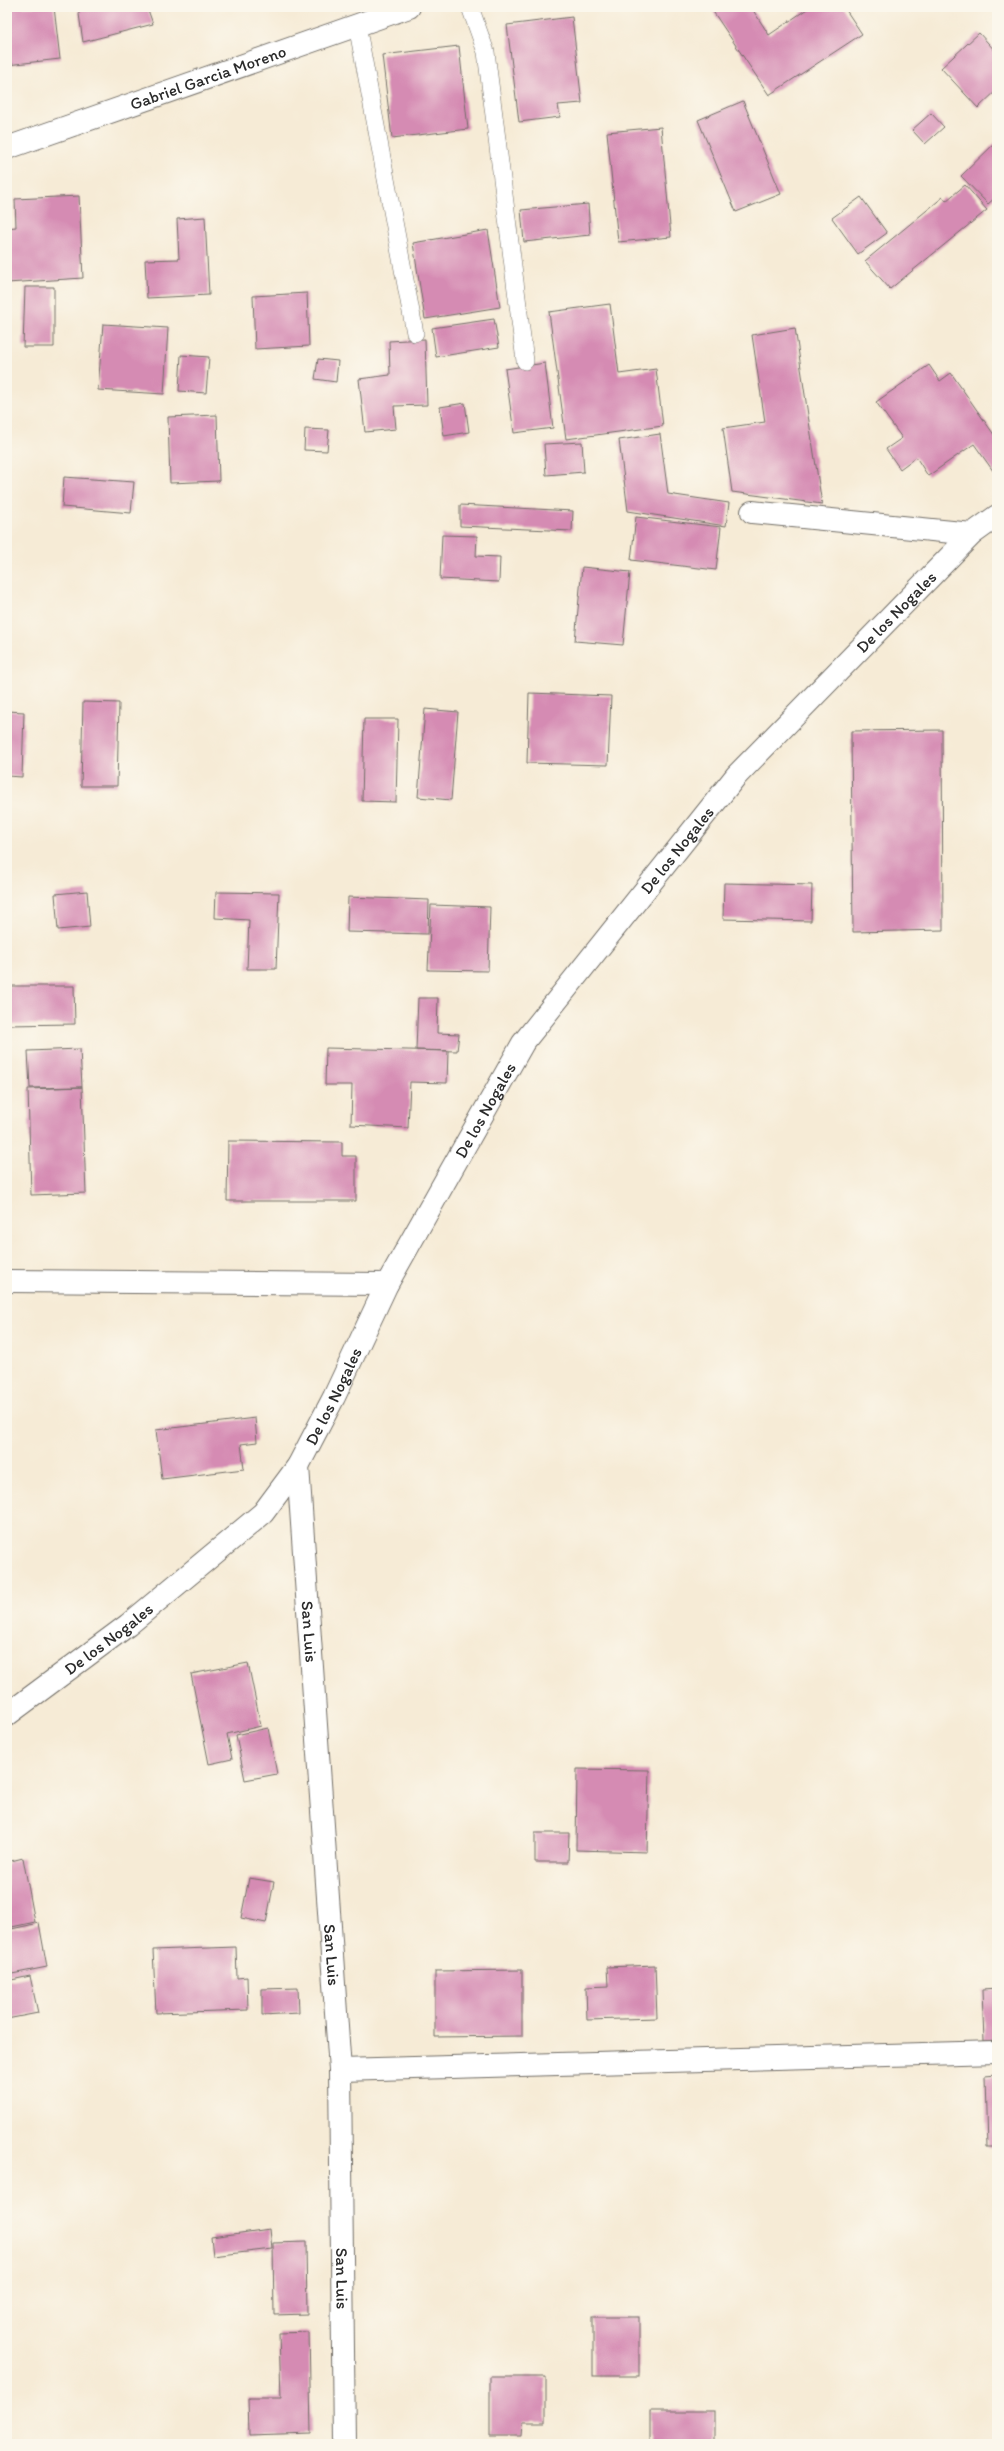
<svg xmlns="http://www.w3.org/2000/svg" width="1004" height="2451" font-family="Itim,sans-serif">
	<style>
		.building { fill: #d58bb3 }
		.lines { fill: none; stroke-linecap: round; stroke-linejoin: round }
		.service-casing { stroke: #726e67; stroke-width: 18 }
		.minor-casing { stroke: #726e67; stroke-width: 24 }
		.service { stroke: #fff; stroke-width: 17 }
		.minor { stroke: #fff; stroke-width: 22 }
		.labels { text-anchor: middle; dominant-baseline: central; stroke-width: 3; stroke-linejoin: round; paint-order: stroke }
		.street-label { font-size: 17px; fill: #2b2b2b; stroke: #fbf7ec }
	</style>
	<rect width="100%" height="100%" fill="#fbf7ec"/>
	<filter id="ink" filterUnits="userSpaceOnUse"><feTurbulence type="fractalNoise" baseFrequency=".025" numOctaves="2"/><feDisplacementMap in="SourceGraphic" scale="8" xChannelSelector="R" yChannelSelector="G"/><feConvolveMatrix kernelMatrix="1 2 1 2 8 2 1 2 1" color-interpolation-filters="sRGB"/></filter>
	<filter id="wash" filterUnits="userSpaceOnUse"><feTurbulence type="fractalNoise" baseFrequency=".012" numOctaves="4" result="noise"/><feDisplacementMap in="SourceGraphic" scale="16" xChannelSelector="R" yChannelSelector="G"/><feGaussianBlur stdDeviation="0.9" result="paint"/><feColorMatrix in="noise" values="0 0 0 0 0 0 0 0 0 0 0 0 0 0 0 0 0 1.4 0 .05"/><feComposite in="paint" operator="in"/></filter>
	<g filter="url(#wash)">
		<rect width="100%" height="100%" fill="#f6ebd6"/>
		<g id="blocks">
			<!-- building -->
			<g class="building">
				<path d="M 7,7 L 54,7 L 60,59 L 7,65 Z"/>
				<path d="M 78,7 L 147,7 L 153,24 L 83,42 Z"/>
				<path d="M 710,7 L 751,7 L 769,35 L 810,7 L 844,7 L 862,34 L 769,95 Z"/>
				<path d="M 572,17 L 582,103 L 558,105 L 560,117 L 519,122 L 507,25 Z"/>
				<path d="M 979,33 L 997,53 L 997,90 L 978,108 L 941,68 Z"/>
				<path d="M 459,46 L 468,129 L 392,138 L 382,55 Z"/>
				<path d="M 743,101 L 781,194 L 736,212 L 698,120 Z"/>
				<path d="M 931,113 L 944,127 L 925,144 L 912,130 Z"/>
				<path d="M 661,127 L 671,237 L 618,242 L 607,132 Z"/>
				<path d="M 997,141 L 997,196 L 988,204 L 961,176 Z"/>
				<path d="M 965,185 L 987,210 L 890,289 L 865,261 L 943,197 L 946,201 Z"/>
				<path d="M 79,196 L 83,278 L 7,283 L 7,228 L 16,227 L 15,199 Z"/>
				<path d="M 861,197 L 887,233 L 858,254 L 832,218 Z"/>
				<path d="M 588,204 L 590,235 L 524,242 L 521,210 Z"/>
				<path d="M 205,217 L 209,295 L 147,298 L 145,260 L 179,259 L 177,219 Z"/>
				<path d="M 488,230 L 500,307 L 425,319 L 413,243 Z"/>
				<path d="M 25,287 L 54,287 L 54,347 L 23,347 Z"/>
				<path d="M 307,293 L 309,346 L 255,349 L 253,296 Z"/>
				<path d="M 610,304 L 619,374 L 656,369 L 663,426 L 566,439 L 549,312 Z"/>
				<path d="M 494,319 L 499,347 L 436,357 L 432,328 Z"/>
				<path d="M 103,324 L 168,328 L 164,394 L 98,390 Z"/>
				<path d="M 795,328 L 808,415 L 822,504 L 732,492 L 723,428 L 765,422 L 752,335 Z"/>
				<path d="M 425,339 L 427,405 L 394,406 L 396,429 L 365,432 L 359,379 L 390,375 L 389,341 Z"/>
				<path d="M 181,355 L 209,357 L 206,393 L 179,391 Z"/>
				<path d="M 318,359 L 338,361 L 336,382 L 315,379 Z"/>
				<path d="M 545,363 L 553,428 L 514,433 L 505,369 Z"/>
				<path d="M 929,365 L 940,381 L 951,373 L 997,439 L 996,475 L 974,444 L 928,476 L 916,457 L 900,469 L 886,449 L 902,438 L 876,402 Z"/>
				<path d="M 465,403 L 469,432 L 444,436 L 440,407 Z"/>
				<path d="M 217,415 L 219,481 L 170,483 L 168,417 Z"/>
				<path d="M 305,429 L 329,430 L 327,451 L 304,450 Z"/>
				<path d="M 660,434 L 668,494 L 729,503 L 726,526 L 628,511 L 619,440 Z"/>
				<path d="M 582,442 L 584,472 L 546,475 L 544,444 Z"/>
				<path d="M 64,477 L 134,482 L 131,513 L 62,507 Z"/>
				<path d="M 460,505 L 573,511 L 572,531 L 460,526 Z"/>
				<path d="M 636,517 L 721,527 L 716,570 L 631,560 Z"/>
				<path d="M 442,535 L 477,536 L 476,556 L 500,557 L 499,582 L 440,579 Z"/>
				<path d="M 582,567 L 630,572 L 623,645 L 575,641 Z"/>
				<path d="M 529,693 L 611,696 L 608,765 L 527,763 Z"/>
				<path d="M 83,702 L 119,703 L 117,786 L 81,786 Z"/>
				<path d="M 425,709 L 458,712 L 451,800 L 418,797 Z"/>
				<path d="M 7,711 L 24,712 L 22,777 L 7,776 Z"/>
				<path d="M 364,719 L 398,719 L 396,802 L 362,801 Z"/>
				<path d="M 942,730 L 943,930 L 853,932 L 851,731 Z"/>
				<path d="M 724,883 L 812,885 L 811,921 L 723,919 Z"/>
				<path d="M 87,891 L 90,927 L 58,930 L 55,894 Z"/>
				<path d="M 216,892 L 279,893 L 276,969 L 247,969 L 249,920 L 215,918 Z"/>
				<path d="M 348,897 L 429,900 L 428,934 L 347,932 Z"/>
				<path d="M 431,905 L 490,907 L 488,971 L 428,970 Z"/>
				<path d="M 7,986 L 74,986 L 75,1024 L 7,1025 Z"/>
				<path d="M 418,998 L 438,998 L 437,1033 L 459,1034 L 457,1051 L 416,1050 Z"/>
				<path d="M 326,1048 L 448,1051 L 447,1083 L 410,1082 L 408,1128 L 351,1125 L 352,1085 L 325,1085 Z"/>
				<path d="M 80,1049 L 82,1087 L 30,1088 L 28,1051 Z"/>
				<path d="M 82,1087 L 86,1193 L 31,1195 L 28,1089 Z"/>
				<path d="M 228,1141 L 342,1142 L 342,1156 L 356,1156 L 356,1201 L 227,1201 Z"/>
				<path d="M 255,1418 L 257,1442 L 241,1444 L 244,1469 L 162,1479 L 156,1430 Z"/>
				<path d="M 248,1663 L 261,1726 L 227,1734 L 232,1759 L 209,1764 L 191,1674 Z"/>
				<path d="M 268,1728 L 277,1774 L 245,1780 L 236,1735 Z"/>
				<path d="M 577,1769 L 649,1770 L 647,1852 L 576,1850 Z"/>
				<path d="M 535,1833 L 569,1833 L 568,1862 L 535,1862 Z"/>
				<path d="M 23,1858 L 35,1922 L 7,1928 L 7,1862 Z"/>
				<path d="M 249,1878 L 274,1882 L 266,1923 L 241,1918 Z"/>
				<path d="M 39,1923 L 47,1967 L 7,1975 L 7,1930 Z"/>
				<path d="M 236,1947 L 237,1978 L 247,1977 L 248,2010 L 156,2013 L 153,1950 Z"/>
				<path d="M 655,1965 L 657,2018 L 587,2020 L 586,1987 L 608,1986 L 607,1967 Z"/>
				<path d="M 522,1970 L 522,2036 L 435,2037 L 435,1971 Z"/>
				<path d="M 30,1976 L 38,2013 L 7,2019 L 7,1981 Z"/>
				<path d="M 298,1988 L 299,2013 L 262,2015 L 262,1989 Z"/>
				<path d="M 997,1989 L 997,2040 L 984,2041 L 982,1990 Z"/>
				<path d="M 997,2075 L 997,2147 L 987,2147 L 985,2076 Z"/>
				<path d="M 270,2229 L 272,2249 L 213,2256 L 211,2237 Z"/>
				<path d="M 306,2242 L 307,2314 L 274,2315 L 273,2243 Z"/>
				<rect x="593" y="2317" width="46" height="59"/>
				<path d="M 309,2332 L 311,2433 L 249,2435 L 248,2398 L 281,2398 L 279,2333 Z"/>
				<path d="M 490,2377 L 546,2377 L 546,2422 L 523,2422 L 522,2436 L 490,2436 Z"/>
				<rect x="650" y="2411" width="64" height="33"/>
			</g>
		</g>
	</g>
	<g filter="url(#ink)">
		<use href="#blocks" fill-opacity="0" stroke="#726e67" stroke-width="1"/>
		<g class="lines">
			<defs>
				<g id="service">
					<path d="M 470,7 L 486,52 L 525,361"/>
					<path d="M 357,25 L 415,333"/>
				</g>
				<g id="minor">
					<path id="s1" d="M 7,148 L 409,7"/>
					<path d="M 752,512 L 972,534"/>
					<path d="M 7,1281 L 387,1284"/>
					<path id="s2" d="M 298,1466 L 340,2070 L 344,2444"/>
					<path id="s3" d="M 7,1715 L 128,1625 L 263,1513 L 298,1466 L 334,1397 L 387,1284 L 523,1043 L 736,776 L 972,534 L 997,516"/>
					<path d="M 340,2070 L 997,2052"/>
				</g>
			</defs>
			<!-- service casing -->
			<use href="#service" class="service-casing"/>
			<!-- minor casing -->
			<use href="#minor" class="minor-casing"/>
			<!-- service -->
			<use href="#service" class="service"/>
			<!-- minor -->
			<use href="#minor" class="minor"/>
		</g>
	</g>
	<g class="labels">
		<!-- street labels -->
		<g class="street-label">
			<text stroke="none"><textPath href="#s1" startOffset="213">Gabriel Garcia Moreno</textPath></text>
			<text stroke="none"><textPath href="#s3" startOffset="1435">De los Nogales</textPath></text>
			<text stroke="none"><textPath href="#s3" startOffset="1111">De los Nogales</textPath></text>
			<text stroke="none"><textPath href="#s3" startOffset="787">De los Nogales</textPath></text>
			<text stroke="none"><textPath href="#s3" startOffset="463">De los Nogales</textPath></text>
			<text stroke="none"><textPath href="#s2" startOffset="166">San Luis</textPath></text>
			<text stroke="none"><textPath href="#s3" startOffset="127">De los Nogales</textPath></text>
			<text stroke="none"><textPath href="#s2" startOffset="490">San Luis</textPath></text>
			<text stroke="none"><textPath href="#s2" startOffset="814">San Luis</textPath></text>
		</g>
	</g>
	<!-- margin -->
	<rect width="1004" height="2451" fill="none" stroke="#fbf7ec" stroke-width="24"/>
</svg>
